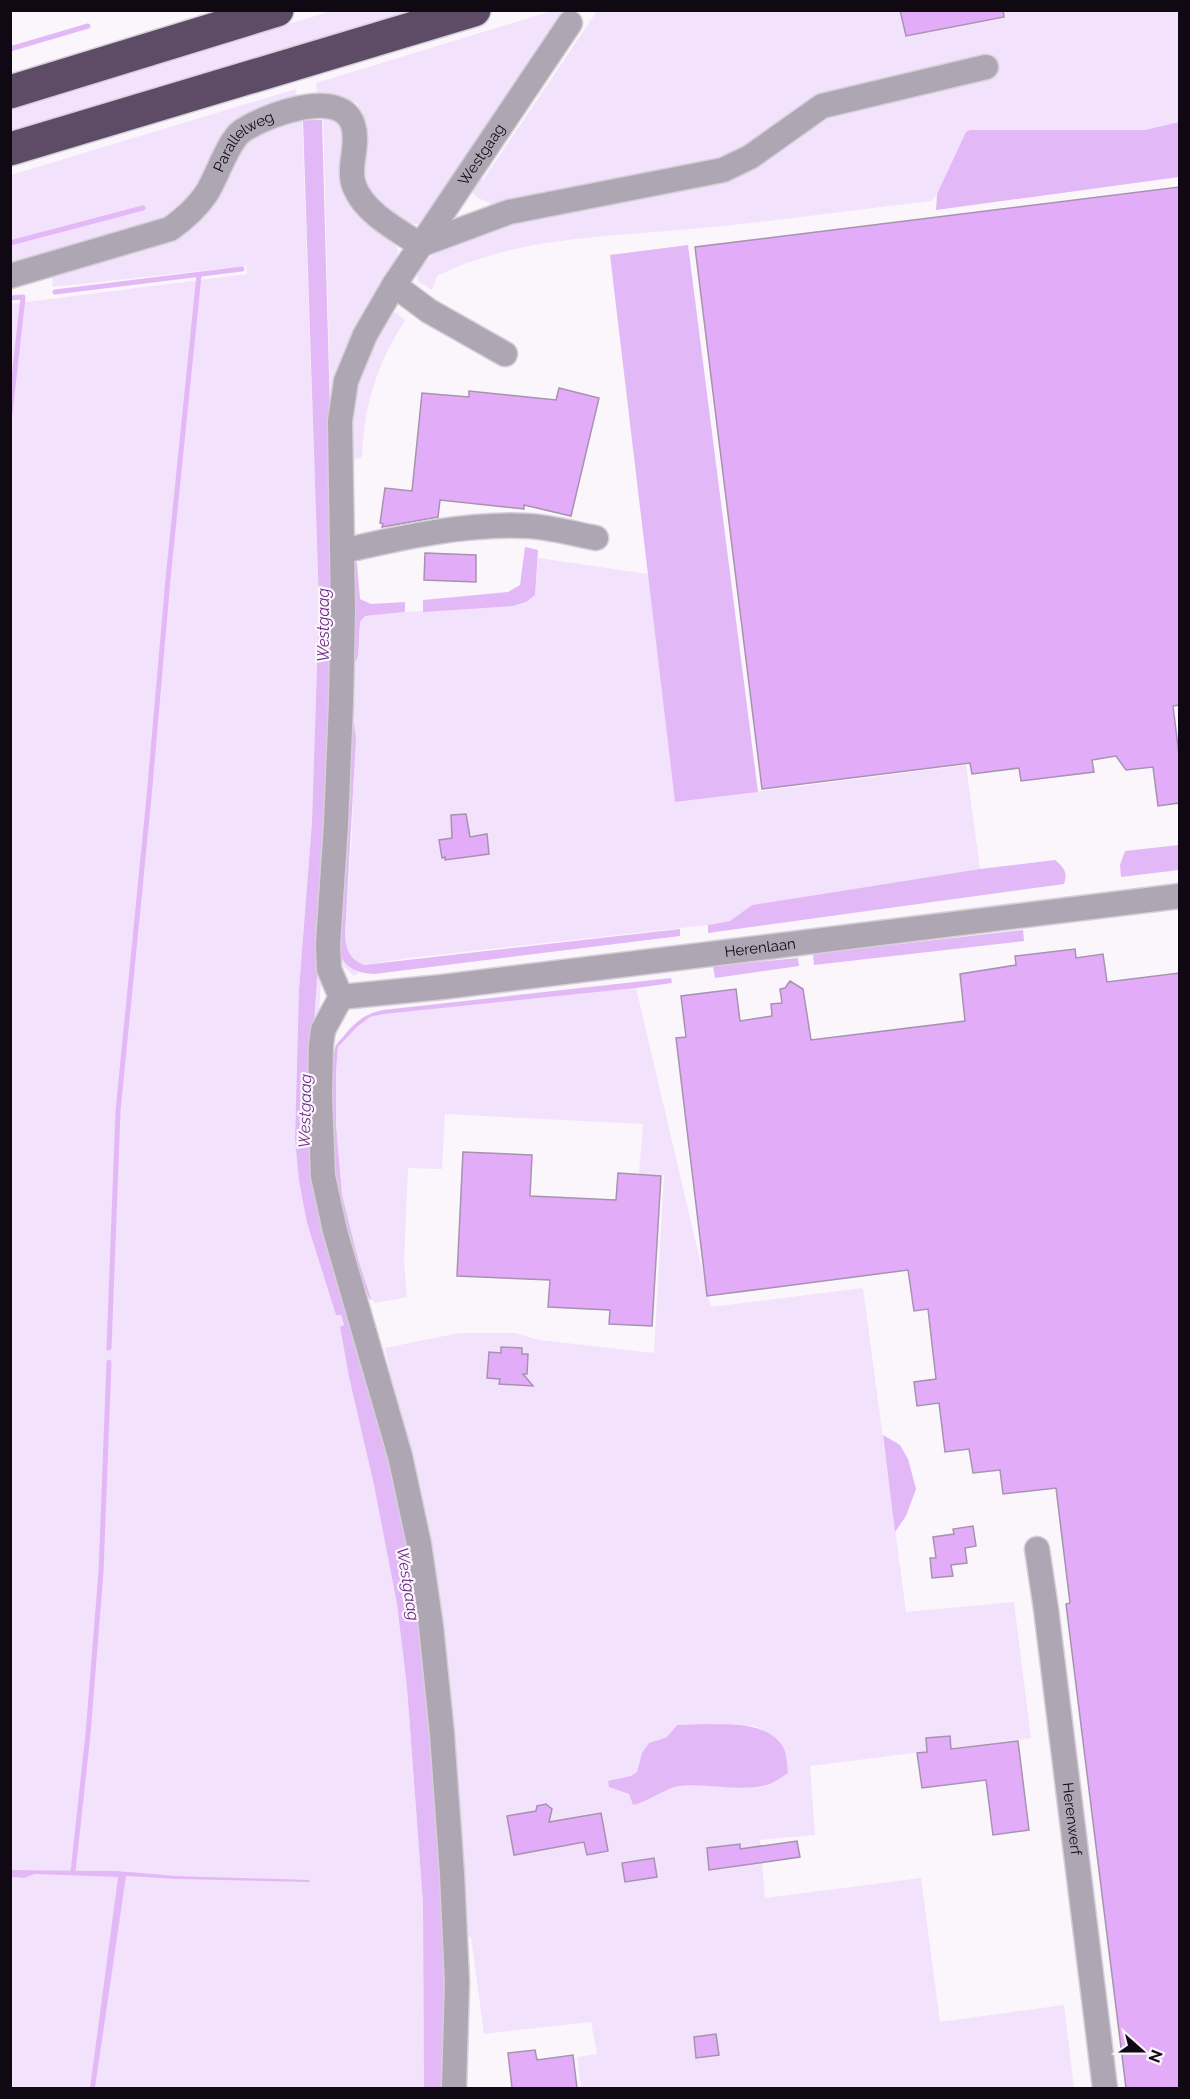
<svg xmlns="http://www.w3.org/2000/svg" width="1190" height="2099" font-family="Raleway,sans-serif">
	<style>
		.green { fill: #f3e2fb; fill-rule: evenodd }
		.water { fill: #e3b8f6 }
		.lines { fill: none; stroke-linecap: round; stroke-linejoin: round }
		.stream { stroke: #e3b8f6; stroke-width: 5 }
		.building { fill: #e2acf9; stroke: #a792af; stroke-width: 1.5 }
		.minor-casing { stroke: #d5d0d7; stroke-width: 27 }
		.highway-casing { stroke: #d5d0d7; stroke-width: 36 }
		.minor { stroke: #afa6b4; stroke-width: 24 }
		.highway { stroke: #5e4c66; stroke-width: 33 }
		.labels { text-anchor: middle; dominant-baseline: central; stroke-width: 4.5; stroke-linejoin: round; paint-order: stroke }
		.street-label { font-size: 15px; fill: #100913; stroke: #faf6fc }
		.water-label { font-size: 16px; font-style: italic; fill: #6c2b84; stroke: #faf6fc }
	</style>
	<rect width="100%" height="100%" fill="#faf6fc"/>
	<!-- green -->
	<g class="green">
		<path d="M 332,11 L 445,11 L 11,141 L 11,107 Z"/>
		<path d="M 552,11 L 565,11 L 424,221 L 418,224 L 406,224 L 388,217 L 364,184 L 361,169 L 361,112 L 357,103 L 340,96 L 317,97 L 316,83 Z"/>
		<path d="M 597,11 L 1179,11 L 1179,122 L 1145,130 L 970,130 L 937,194 L 931,201 C 851,210 771,222 691,229 C 605,237 515,237 437,276 L 432,290 L 418,281 L 417,270 L 447,242 L 499,207 L 478,198 L 471,191 L 479,177 L 483,180 Z"/>
		<path d="M 296,89 L 297,103 L 249,116 L 201,186 L 177,215 L 11,267 L 11,175 Z"/>
		<path d="M 323,111 L 339,121 L 348,147 L 398,250 L 398,259 L 343,361 L 324,935 L 317,1044 L 313,1038 L 334,558 Z"/>
		<path d="M 302,114 L 319,604 L 312,822 L 299,989 L 295,1139 L 299,1181 L 307,1223 L 336,1315 L 341,1315 L 344,1325 L 340,1328 L 349,1377 L 374,1484 L 397,1604 L 407,1687 L 423,1903 L 424,2088 L 95,2088 L 126,1871 L 11,1870 L 11,304 L 247,274 L 246,266 L 53,287 L 52,274 L 149,249 L 170,239 L 244,144 L 262,129 Z"/>
		<path d="M 395,312 L 405,320 C 377,364 364,404 362,457 L 345,462 L 358,375 L 388,313 L 392,315 Z"/>
		<path d="M 357,553 L 357,563 L 353,562 L 359,645 L 360,622 L 365,616 L 405,612 L 513,606 L 526,602 L 535,594 L 538,558 L 648,574 L 675,802 L 966,765 L 980,869 L 752,905 L 730,921 L 708,925 L 409,958 L 364,965 C 349,959 346,949 345,935 L 352,834 L 355,725 L 340,953 L 348,966 L 359,973 L 354,976 L 343,966 L 339,958 L 349,718 L 354,714 L 355,686 L 346,660 L 348,561 Z"/>
		<path d="M 636,988 L 711,1307 L 863,1288 L 906,1612 L 1014,1602 L 1031,1738 L 810,1766 L 815,1835 L 760,1840 L 765,1898 L 921,1878 L 940,2022 L 1064,2005 L 1074,2088 L 581,2088 L 577,2057 L 597,2054 L 591,2022 L 484,2034 L 471,1937 L 461,1938 L 428,1561 L 385,1348 L 459,1333 L 515,1333 L 539,1340 L 654,1353 L 664,1175 L 639,1174 L 643,1124 L 445,1114 L 442,1169 L 408,1168 L 404,1260 L 407,1297 L 375,1303 L 371,1299 L 358,1259 L 342,1195 L 336,1125 L 336,1071 L 338,1047 L 357,1027 L 370,1017 L 384,1014 ZM 705,1724 L 754,1726 L 767,1732 L 743,1787 C 725,1786 693,1783 677,1787 C 661,1791 649,1801 633,1805 L 629,1794 L 609,1787 L 608,1781 L 631,1776 L 637,1772 L 642,1753 L 656,1740 L 667,1737 L 677,1725 Z"/>
		<path d="M 35,1874 L 118,1876 L 90,2088 L 11,2088 L 10,1877 L 24,1878 Z"/>
	</g>
	<!-- water -->
	<g class="water">
		<path d="M 311,120 L 322,120 L 334,558 L 322,902 L 313,1038 L 351,1313 L 401,1507 L 416,1591 L 439,1770 L 449,2088 L 424,2088 L 423,1903 L 407,1687 L 397,1604 L 374,1485 L 349,1377 L 340,1327 L 344,1325 L 341,1315 L 336,1315 L 307,1223 L 299,1181 L 295,1139 L 299,989 L 312,822 L 319,604 L 303,121 Z"/>
		<path d="M 1179,122 L 1179,177 L 936,210 L 937,194 L 966,132 L 970,130 L 1145,130 Z"/>
		<path d="M 688,245 L 758,792 L 675,802 L 610,255 Z"/>
		<path d="M 525,547 L 538,550 L 535,595 L 526,602 L 513,606 L 423,612 L 423,600 L 508,592 L 520,585 Z"/>
		<path d="M 352,562 L 357,563 L 360,599 L 371,604 L 405,602 L 405,612 L 365,616 L 360,622 L 358,656 L 356,661 L 354,660 Z"/>
		<path d="M 354,723 L 356,739 L 345,935 C 346,949 349,959 364,965 L 680,929 L 680,936 L 374,974 C 358,973 345,969 340,953 L 351,725 Z"/>
		<path d="M 1179,845 L 1179,870 L 1121,877 L 1120,865 L 1125,851 Z"/>
		<path d="M 1055,860 C 1064,867 1068,873 1064,884 L 708,933 L 708,925 L 730,921 L 752,905 L 980,869 Z"/>
		<path d="M 1023,930 L 1024,941 L 814,965 L 813,954 Z"/>
		<path d="M 798,958 L 799,966 L 715,978 L 713,966 Z"/>
		<path d="M 671,978 L 672,983 L 636,988 L 384,1014 L 370,1017 L 357,1027 L 338,1047 L 336,1071 L 336,1125 L 342,1195 L 358,1259 L 371,1299 L 370,1300 C 341,1238 332,1166 332,1098 C 332,1082 331,1063 335,1048 C 336,1044 340,1040 343,1037 C 355,1022 364,1014 383,1010 Z"/>
		<path d="M 883,1435 L 900,1445 L 908,1459 L 916,1489 L 906,1516 L 895,1532 Z"/>
		<path d="M 705,1724 C 730,1725 764,1721 782,1745 C 787,1752 787,1765 788,1773 C 783,1776 778,1780 772,1783 C 745,1794 708,1782 680,1786 C 663,1789 650,1801 633,1805 L 629,1794 L 609,1787 L 608,1781 L 631,1776 L 637,1772 L 642,1753 L 649,1743 L 667,1737 L 677,1725 Z"/>
		<path d="M 11,1870 L 117,1871 L 176,1876 L 309,1880 L 310,1882 L 179,1879 L 126,1876 L 95,2088 L 90,2088 L 118,1877 L 35,1874 L 24,1878 L 11,1877 Z"/>
	</g>
	<g class="lines">
		<!-- stream -->
		<g class="stream">
			<path d="M 10,49 L 88,26"/>
			<path d="M 10,243 L 143,208"/>
			<path d="M 55,292 L 242,269"/>
			<path d="M 10,298 L 23,297 L 10,413"/>
			<path d="M 109,1348 L 118,1111 L 149,797 L 168,579 L 199,275"/>
			<path d="M 73,1872 L 88,1734 L 101,1572 L 109,1362"/>
		</g>
	</g>
	<!-- building -->
	<g class="building">
		<path d="M 900,10 L 1003,10 L 1004,17 L 906,36 Z"/>
		<path d="M 1179,187 L 1179,705 L 1173,706 L 1179,755 L 1179,803 L 1158,806 L 1153,767 L 1126,770 L 1116,756 L 1092,760 L 1094,772 L 1021,781 L 1019,768 L 972,774 L 970,763 L 762,789 L 695,247 Z"/>
		<path d="M 559,388 L 599,398 L 571,516 L 524,505 L 524,509 L 440,500 L 438,517 L 382,527 L 383,524 L 380,523 L 385,488 L 412,491 L 422,393 L 469,397 L 469,391 L 556,400 Z"/>
		<path d="M 425,553 L 476,555 L 476,582 L 424,580 Z"/>
		<path d="M 466,814 L 470,837 L 487,834 L 489,854 L 445,860 L 445,857 L 442,858 L 439,840 L 452,838 L 451,815 Z"/>
		<path d="M 1075,949 L 1076,958 L 1103,954 L 1107,982 L 1179,973 L 1179,2088 L 1126,2088 L 1066,1604 L 1070,1603 L 1056,1488 L 1003,1494 L 1000,1470 L 973,1473 L 969,1449 L 945,1452 L 939,1403 L 917,1406 L 914,1382 L 936,1379 L 928,1309 L 914,1311 L 908,1270 L 707,1296 L 676,1038 L 686,1037 L 681,996 L 736,989 L 740,1021 L 772,1016 L 771,1004 L 782,1003 L 780,989 L 785,988 L 790,981 L 803,989 L 811,1040 L 965,1021 L 960,974 L 1016,965 L 1015,956 Z"/>
		<path d="M 463,1152 L 532,1155 L 530,1196 L 616,1200 L 618,1173 L 661,1176 L 652,1326 L 609,1324 L 610,1310 L 548,1307 L 550,1280 L 457,1276 Z"/>
		<path d="M 501,1347 L 522,1348 L 522,1354 L 528,1354 L 527,1374 L 523,1374 L 533,1386 L 499,1384 L 500,1379 L 487,1378 L 489,1352 L 501,1353 Z"/>
		<path d="M 973,1526 L 976,1546 L 965,1548 L 967,1563 L 951,1565 L 953,1576 L 932,1578 L 930,1558 L 936,1558 L 933,1537 L 954,1534 L 953,1529 Z"/>
		<path d="M 950,1736 L 951,1749 L 1018,1741 L 1029,1830 L 993,1835 L 986,1780 L 922,1788 L 917,1753 L 927,1752 L 926,1738 Z"/>
		<path d="M 546,1804 L 552,1809 L 549,1822 L 601,1813 L 608,1851 L 587,1855 L 584,1842 L 514,1855 L 507,1816 L 536,1811 L 537,1806 Z"/>
		<path d="M 797,1841 L 800,1857 L 709,1870 L 707,1848 L 740,1844 L 740,1849 Z"/>
		<path d="M 654,1858 L 657,1877 L 625,1882 L 622,1863 Z"/>
		<path d="M 716,2034 L 719,2055 L 696,2058 L 694,2037 Z"/>
		<path d="M 535,2050 L 537,2060 L 573,2055 L 577,2088 L 512,2088 L 508,2053 Z"/>
	</g>
	<g class="lines">
		<defs>
			<g id="minor">
				<path d="M 420,245 L 509,212 L 723,170 L 750,157 L 822,106 L 986,67"/>
				<path id="s1" d="M 10,276 L 170,229 C 184,219 196,209 206,194 C 217,178 227,142 242,131 C 264,116 341,86 353,125 C 360,146 346,168 355,188 C 366,214 398,230 420,245"/>
				<path d="M 394,285 L 429,311 L 505,354"/>
				<path d="M 343,551 C 403,537 466,523 528,526 C 551,527 574,534 596,538"/>
				<path d="M 341,997 L 323,1030 L 321,1045 L 320,1097 L 323,1176 L 335,1231 L 400,1456 L 419,1544 L 431,1626 L 442,1734 L 452,1874 L 457,1982 L 454,2088"/>
				<path id="s2" d="M 341,997 L 329,969 L 328,944 L 336,824 L 341,703 L 343,610 L 340,421 L 346,381 L 365,335 L 394,285 L 570,23"/>
				<path id="s3" d="M 341,997 L 442,987 L 1180,896"/>
				<path id="s4" d="M 1037,1549 L 1046,1609 L 1105,2088"/>
			</g>
			<g id="highway">
				<path d="M 10,92 L 277,10"/>
				<path d="M 10,149 L 474,10"/>
			</g>
		</defs>
		<!-- minor casing -->
		<use href="#minor" class="minor-casing"/>
		<!-- highway casing -->
		<use href="#highway" class="highway-casing"/>
		<!-- minor -->
		<use href="#minor" class="minor"/>
		<!-- highway -->
		<use href="#highway" class="highway"/>
	</g>
	<g class="labels">
		<!-- street labels -->
		<g class="street-label">
			<text stroke="none"><textPath href="#s1" startOffset="284">Parallelweg</textPath></text>
			<text stroke="none"><textPath href="#s2" startOffset="884">Westgaag</textPath></text>
			<text stroke="none"><textPath href="#s3" startOffset="422">Herenlaan</textPath></text>
			<text stroke="none"><textPath href="#s4" startOffset="272">Herenwerf</textPath></text>
		</g>
		<!-- water labels -->
		<g class="water-label">
			<text transform="translate(323 625) rotate(-90)">Westgaag</text>
			<text transform="translate(305 1111) rotate(-89)">Westgaag</text>
			<text transform="translate(408 1584) rotate(81)">Westgaag</text>
		</g>
	</g>
	<!-- border -->
	<rect width="1190" height="2099" fill="none" stroke="#100913" stroke-width="24"/>
	<!-- north arrow -->
	<g transform="translate(1142 2051) rotate(111)" stroke="#faf6fc" stroke-width="4.5" paint-order="stroke">
	<path d="M0-4.5L10 22L0 15L-10 22Z" fill="#100913"/>
	<text y="-9" font-size="16" font-weight="bold" text-anchor="middle" fill="#100913">N</text>
	</g>
</svg>
